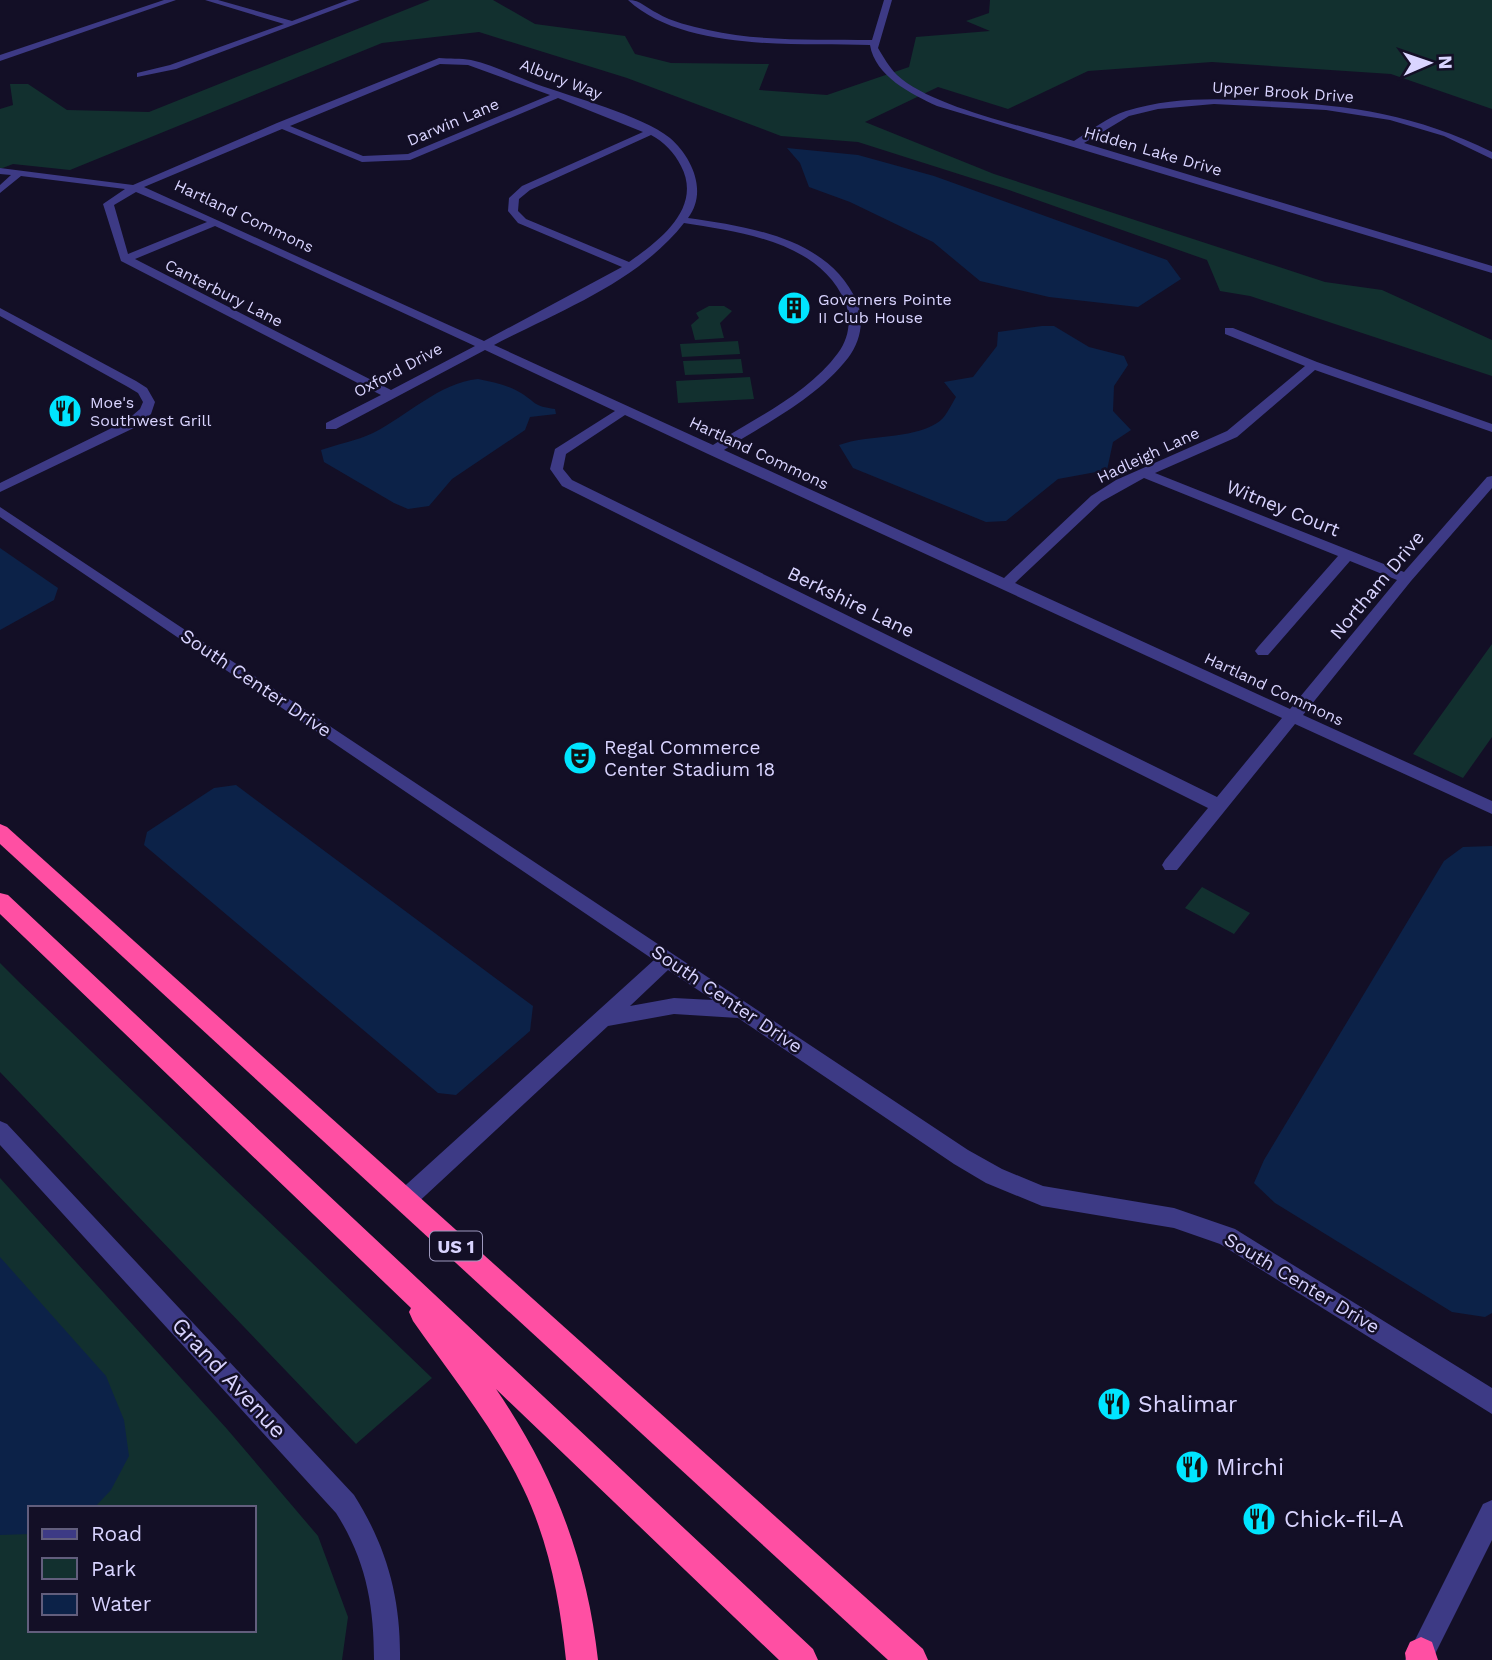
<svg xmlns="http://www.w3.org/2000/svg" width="1492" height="1660" font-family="'Work Sans',sans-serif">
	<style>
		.green { fill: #12302f; fill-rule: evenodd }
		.water { fill: #0c2248 }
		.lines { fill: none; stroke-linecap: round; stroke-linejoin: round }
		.minor { fill: #3d3a85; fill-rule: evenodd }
		.highway { fill: #ff4fa3; fill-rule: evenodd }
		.labels { text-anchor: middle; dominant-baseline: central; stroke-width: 5; stroke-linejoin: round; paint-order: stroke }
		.far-street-label { font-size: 16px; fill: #d9d4ff; stroke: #130f26 }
		.far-poi-label { font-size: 16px; fill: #d9d4ff; stroke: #130f26; text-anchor: start }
		.shield { fill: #130f26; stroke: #9e99be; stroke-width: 2 }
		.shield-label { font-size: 18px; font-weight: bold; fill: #d9d4ff }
		.street-label { font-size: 19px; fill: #d9d4ff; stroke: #130f26 }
		.poi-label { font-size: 19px; fill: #d9d4ff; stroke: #130f26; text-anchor: start }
		.near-street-label { font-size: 23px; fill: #d9d4ff; stroke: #130f26 }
		.near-poi-label { font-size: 23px; fill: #d9d4ff; stroke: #130f26; text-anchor: start }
	</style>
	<rect width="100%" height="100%" fill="#130f26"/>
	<!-- green -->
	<g class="green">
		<path d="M 430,0 L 493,0 L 535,24 L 625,36 L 635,54 L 671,63 L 769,64 L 759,90 L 827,95 L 909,67 L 916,37 L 990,31 L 966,21 L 989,13 L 990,0 L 1492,0 L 1492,109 L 1391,74 L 1212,62 L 1088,71 L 1008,109 L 938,87 L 865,122 L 994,174 L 1325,282 L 1382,290 L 1492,340 L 1492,376 L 1250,296 L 1220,291 L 1207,260 L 1009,190 L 858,142 L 781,136 L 627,78 L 479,32 L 382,43 L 70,170 L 13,164 L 0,169 L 0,109 L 13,105 L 10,84 L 28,84 L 67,110 L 149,112 Z"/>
		<path d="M 709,306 L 724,306 L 732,311 L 720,323 L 724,338 L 695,340 L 691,325 L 699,318 L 696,313 Z"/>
		<path d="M 738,341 L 740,354 L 682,357 L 680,344 Z"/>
		<path d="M 741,359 L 743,373 L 685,375 L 683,361 Z"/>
		<path d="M 750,377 L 754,399 L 678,403 L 676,381 Z"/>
		<path d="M 1492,644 L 1492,737 L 1463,778 L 1413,754 Z"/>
		<path d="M 1202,887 L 1250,913 L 1234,934 L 1185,908 Z"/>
		<path d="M 0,963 L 20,983 L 432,1378 L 356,1444 L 0,1072 Z"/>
		<path d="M 0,1178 L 227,1429 L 318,1536 L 348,1617 L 342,1660 L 0,1660 ZM 30,1508 L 254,1508 L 254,1630 L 30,1630 Z"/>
	</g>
	<!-- water -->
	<g class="water">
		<path d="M 787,148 L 858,155 L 934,176 L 1167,260 L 1181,279 L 1138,307 L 1049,297 L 980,281 L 933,242 L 850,202 L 809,187 L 800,163 Z"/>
		<path d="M 1042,326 L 1054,326 L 1089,347 L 1124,356 L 1128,365 L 1114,386 L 1113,411 L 1131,430 L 1113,442 L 1107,470 L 1058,479 L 1006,521 L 986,522 L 853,468 L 839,445 C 870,434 909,440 937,423 C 945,419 951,405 956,397 L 944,382 L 973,377 L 997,346 L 998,332 Z"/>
		<path d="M 478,379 C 493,382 508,385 521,393 C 537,403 533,406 555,409 L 556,414 L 530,417 L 525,430 L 452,479 L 429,506 L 408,509 L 394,503 L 324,462 L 321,450 C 338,444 356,441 373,433 C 407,416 439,383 478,379 Z"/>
		<path d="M 0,548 L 58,588 L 54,600 L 0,630 Z"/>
		<path d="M 236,785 L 533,1006 L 530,1031 L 456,1095 L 438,1093 L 144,845 L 147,832 L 214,788 Z"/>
		<path d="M 1492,846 L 1492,1313 L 1485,1317 L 1452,1312 L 1275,1203 L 1254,1183 L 1264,1160 L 1444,861 L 1463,847 Z"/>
		<path d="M 0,1257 L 106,1376 L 124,1420 L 129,1456 L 111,1490 L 94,1508 L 30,1508 L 30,1534 L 0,1535 Z"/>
	</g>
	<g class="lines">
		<!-- minor -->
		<g class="minor">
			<path d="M 164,0 L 176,0 L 0,61 L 0,55 Z"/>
			<path d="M 205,0 L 218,0 L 292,21 L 348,0 L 360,0 L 176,69 L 137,77 L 137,73 L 170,65 L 284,24 Z"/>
			<path d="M 628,0 C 641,0 646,8 657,13 C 672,22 691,26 708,30 C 761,42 818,39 872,40 L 884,0 L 892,0 L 878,48 C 884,58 889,67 897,75 C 931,107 1027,127 1074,141 C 1090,131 1108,117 1126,111 C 1170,97 1218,98 1264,101 C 1350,105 1414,114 1492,152 L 1492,159 L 1444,136 L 1390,120 L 1326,110 L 1214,104 L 1158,109 L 1129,116 L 1084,143 L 1492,266 L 1492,273 L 937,106 C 911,94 875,76 870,45 C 799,43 684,52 628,0 Z"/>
			<path d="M 439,58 C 449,59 461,58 471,60 C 493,65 515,76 536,84 C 572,97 641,115 670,138 C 692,157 708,192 688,218 C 750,227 829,238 857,302 C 865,321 860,342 848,358 C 816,399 766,423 724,450 L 1004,578 L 1091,496 L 1116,480 L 1227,431 L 1305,366 L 1225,334 L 1225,328 L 1233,328 L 1317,362 L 1492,424 L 1492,432 L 1315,370 L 1237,437 L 1155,473 L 1404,572 L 1487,477 L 1492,476 L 1492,488 L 1411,581 L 1303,715 L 1492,801 L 1492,814 L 1295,724 L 1177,870 L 1165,870 L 1162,865 L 1165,860 L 1208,808 L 562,486 L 550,469 L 555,449 L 615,411 L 485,350 L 336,429 L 326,429 L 326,423 L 381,395 L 121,261 L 103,204 L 125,189 L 21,176 L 0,193 L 0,185 L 11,175 L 0,174 L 0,168 L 133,185 L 277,123 ZM 440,64 L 468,65 L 550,95 L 408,154 L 363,156 L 290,126 ZM 558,98 L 643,132 L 522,186 L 509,198 L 508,211 L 518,223 L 622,267 L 484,341 L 144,187 L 282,129 L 362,162 L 410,160 ZM 651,135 C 664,142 674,152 681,166 C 703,208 659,241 629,262 L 526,219 L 518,211 L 519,199 L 530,190 ZM 136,192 L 207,222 L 128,254 L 114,205 ZM 684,223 C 741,232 820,242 845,302 C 852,318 849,339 838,353 C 808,394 755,418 713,445 L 494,345 C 559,311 638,282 684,223 ZM 215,226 L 475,346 L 391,390 L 135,259 ZM 625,415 L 708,454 L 1282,718 L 1217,797 L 572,480 L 563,469 L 566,454 ZM 1144,478 L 1338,556 L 1258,647 L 1255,651 L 1258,655 L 1268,655 L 1350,561 L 1397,580 L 1290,709 L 1015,583 L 1101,502 Z"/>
			<path d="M 0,308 L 136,381 L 147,388 L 155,402 L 151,414 L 136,427 L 0,492 L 0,483 L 126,421 L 140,409 L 143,402 L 138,393 L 128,387 L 0,316 Z"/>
			<path d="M 0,507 L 968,1150 L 1002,1169 L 1043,1186 L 1174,1208 L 1235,1229 L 1492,1388 L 1492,1414 L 1220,1244 L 1174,1228 L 1042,1206 L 986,1183 L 954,1164 L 738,1018 L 674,1014 L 608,1026 L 413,1207 L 405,1210 L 397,1207 L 394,1200 L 397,1193 L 654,960 L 0,517 ZM 668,970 L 713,1000 L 674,998 L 630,1006 Z"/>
			<path d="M 0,1121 L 7,1124 L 354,1495 C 387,1547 401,1599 400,1660 L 374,1660 C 374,1605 366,1560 336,1513 L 0,1145 Z"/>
			<path d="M 1492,1500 L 1492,1540 L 1432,1660 L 1405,1660 L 1483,1504 Z"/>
		</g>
		<!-- highway -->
		<g class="highway">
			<path d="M 0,824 L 7,827 L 923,1649 L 928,1660 L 888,1660 L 0,844 Z"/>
			<path d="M 0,893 L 8,895 L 813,1649 L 818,1660 L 779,1660 L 496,1389 C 553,1472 587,1560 598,1660 L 566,1660 C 560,1601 549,1542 523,1488 C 494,1428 451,1375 413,1321 L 409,1312 L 411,1308 L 0,914 Z"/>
			<path d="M 1421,1637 L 1432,1642 L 1438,1660 L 1406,1660 L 1405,1653 L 1410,1642 Z"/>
		</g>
	</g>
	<!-- icons -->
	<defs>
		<symbol id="building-disc" viewBox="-11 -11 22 22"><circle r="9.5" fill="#00e5ff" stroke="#130f26"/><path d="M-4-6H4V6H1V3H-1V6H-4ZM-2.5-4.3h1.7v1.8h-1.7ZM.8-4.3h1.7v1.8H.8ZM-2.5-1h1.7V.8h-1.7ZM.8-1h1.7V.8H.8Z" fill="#111"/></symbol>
		<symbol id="restaurant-disc" viewBox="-11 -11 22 22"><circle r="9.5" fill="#00e5ff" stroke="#130f26"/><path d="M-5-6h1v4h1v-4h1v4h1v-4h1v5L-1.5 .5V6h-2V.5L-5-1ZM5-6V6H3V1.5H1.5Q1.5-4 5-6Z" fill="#111"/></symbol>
		<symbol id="theatre-disc" viewBox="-11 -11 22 22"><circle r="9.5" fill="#00e5ff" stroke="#130f26"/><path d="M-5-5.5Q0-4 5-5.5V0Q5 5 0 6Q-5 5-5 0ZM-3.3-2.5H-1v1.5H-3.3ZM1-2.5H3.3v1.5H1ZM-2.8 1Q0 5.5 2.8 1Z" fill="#111"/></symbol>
	</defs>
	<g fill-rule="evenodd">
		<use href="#building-disc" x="775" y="289" width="38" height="38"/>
		<use href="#restaurant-disc" x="46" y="392" width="38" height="38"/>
		<use href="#theatre-disc" x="561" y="739" width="38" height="38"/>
		<use href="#restaurant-disc" x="1095" y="1385" width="38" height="38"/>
		<use href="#restaurant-disc" x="1173" y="1448" width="38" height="38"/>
		<use href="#restaurant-disc" x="1240" y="1500" width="38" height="38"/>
	</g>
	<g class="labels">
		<!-- far-street labels -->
		<g class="far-street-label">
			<text transform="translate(561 79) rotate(21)">Albury Way</text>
			<text transform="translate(1283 92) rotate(4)">Upper Brook Drive</text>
			<text transform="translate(453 122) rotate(-23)">Darwin Lane</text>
			<text transform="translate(1153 151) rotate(16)">Hidden Lake Drive</text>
			<text transform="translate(244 216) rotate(25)">Hartland Commons</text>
			<text transform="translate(224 293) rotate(27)">Canterbury Lane</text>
			<text transform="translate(398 370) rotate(-28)">Oxford Drive</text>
			<text transform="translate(759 453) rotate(25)">Hartland Commons</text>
			<text transform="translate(1148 455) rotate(-25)">Hadleigh Lane</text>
			<text transform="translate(1274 689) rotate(25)">Hartland Commons</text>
		</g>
		<!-- far-poi labels -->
		<g class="far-poi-label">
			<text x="818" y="299">Governers Pointe<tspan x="818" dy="18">II Club House</tspan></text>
			<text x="90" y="402">Moe's<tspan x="90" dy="18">Southwest Grill</tspan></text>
		</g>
		<!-- shield labels -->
		<rect class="shield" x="430" y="1231.5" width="52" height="29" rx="5"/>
		<g class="shield-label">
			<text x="456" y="1246">US 1</text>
		</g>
		<!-- street labels -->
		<g class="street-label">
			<text transform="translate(1283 508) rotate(22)">Witney Court</text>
			<text transform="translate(1377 585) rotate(-50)">Northam Drive</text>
			<text transform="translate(851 602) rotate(26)">Berkshire Lane</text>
			<text transform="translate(256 683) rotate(34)">South Center Drive</text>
			<text transform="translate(727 999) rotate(34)">South Center Drive</text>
			<text transform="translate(1302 1283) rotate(31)">South Center Drive</text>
		</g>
		<!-- poi labels -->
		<g class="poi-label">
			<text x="604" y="747">Regal Commerce<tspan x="604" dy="22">Center Stadium 18</tspan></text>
		</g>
		<!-- near-street labels -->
		<g class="near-street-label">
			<text transform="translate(229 1378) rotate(47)">Grand Avenue</text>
		</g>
		<!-- near-poi labels -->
		<g class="near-poi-label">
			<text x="1138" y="1404">Shalimar</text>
			<text x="1216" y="1467">Mirchi</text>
			<text x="1284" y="1519">Chick-fil-A</text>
		</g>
	</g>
	<!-- legend -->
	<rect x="28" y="1506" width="228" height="126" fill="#130f26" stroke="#625e7d" stroke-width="2"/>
	<rect x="42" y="1529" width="35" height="10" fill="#3d3a85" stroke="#625e7d" stroke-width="2"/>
	<text x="91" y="1541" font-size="21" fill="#d9d4ff">Road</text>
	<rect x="42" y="1558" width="35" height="21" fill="#12302f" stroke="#625e7d" stroke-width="2"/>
	<text x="91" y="1576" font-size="21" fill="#d9d4ff">Park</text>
	<rect x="42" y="1594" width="35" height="21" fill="#0c2248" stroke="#625e7d" stroke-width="2"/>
	<text x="91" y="1611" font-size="21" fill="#d9d4ff">Water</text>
	<!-- north arrow -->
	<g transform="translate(1429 63) rotate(88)" stroke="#130f26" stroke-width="5" paint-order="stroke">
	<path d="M0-5L12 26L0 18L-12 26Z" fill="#d9d4ff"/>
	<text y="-10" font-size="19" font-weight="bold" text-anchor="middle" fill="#d9d4ff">N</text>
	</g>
</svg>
